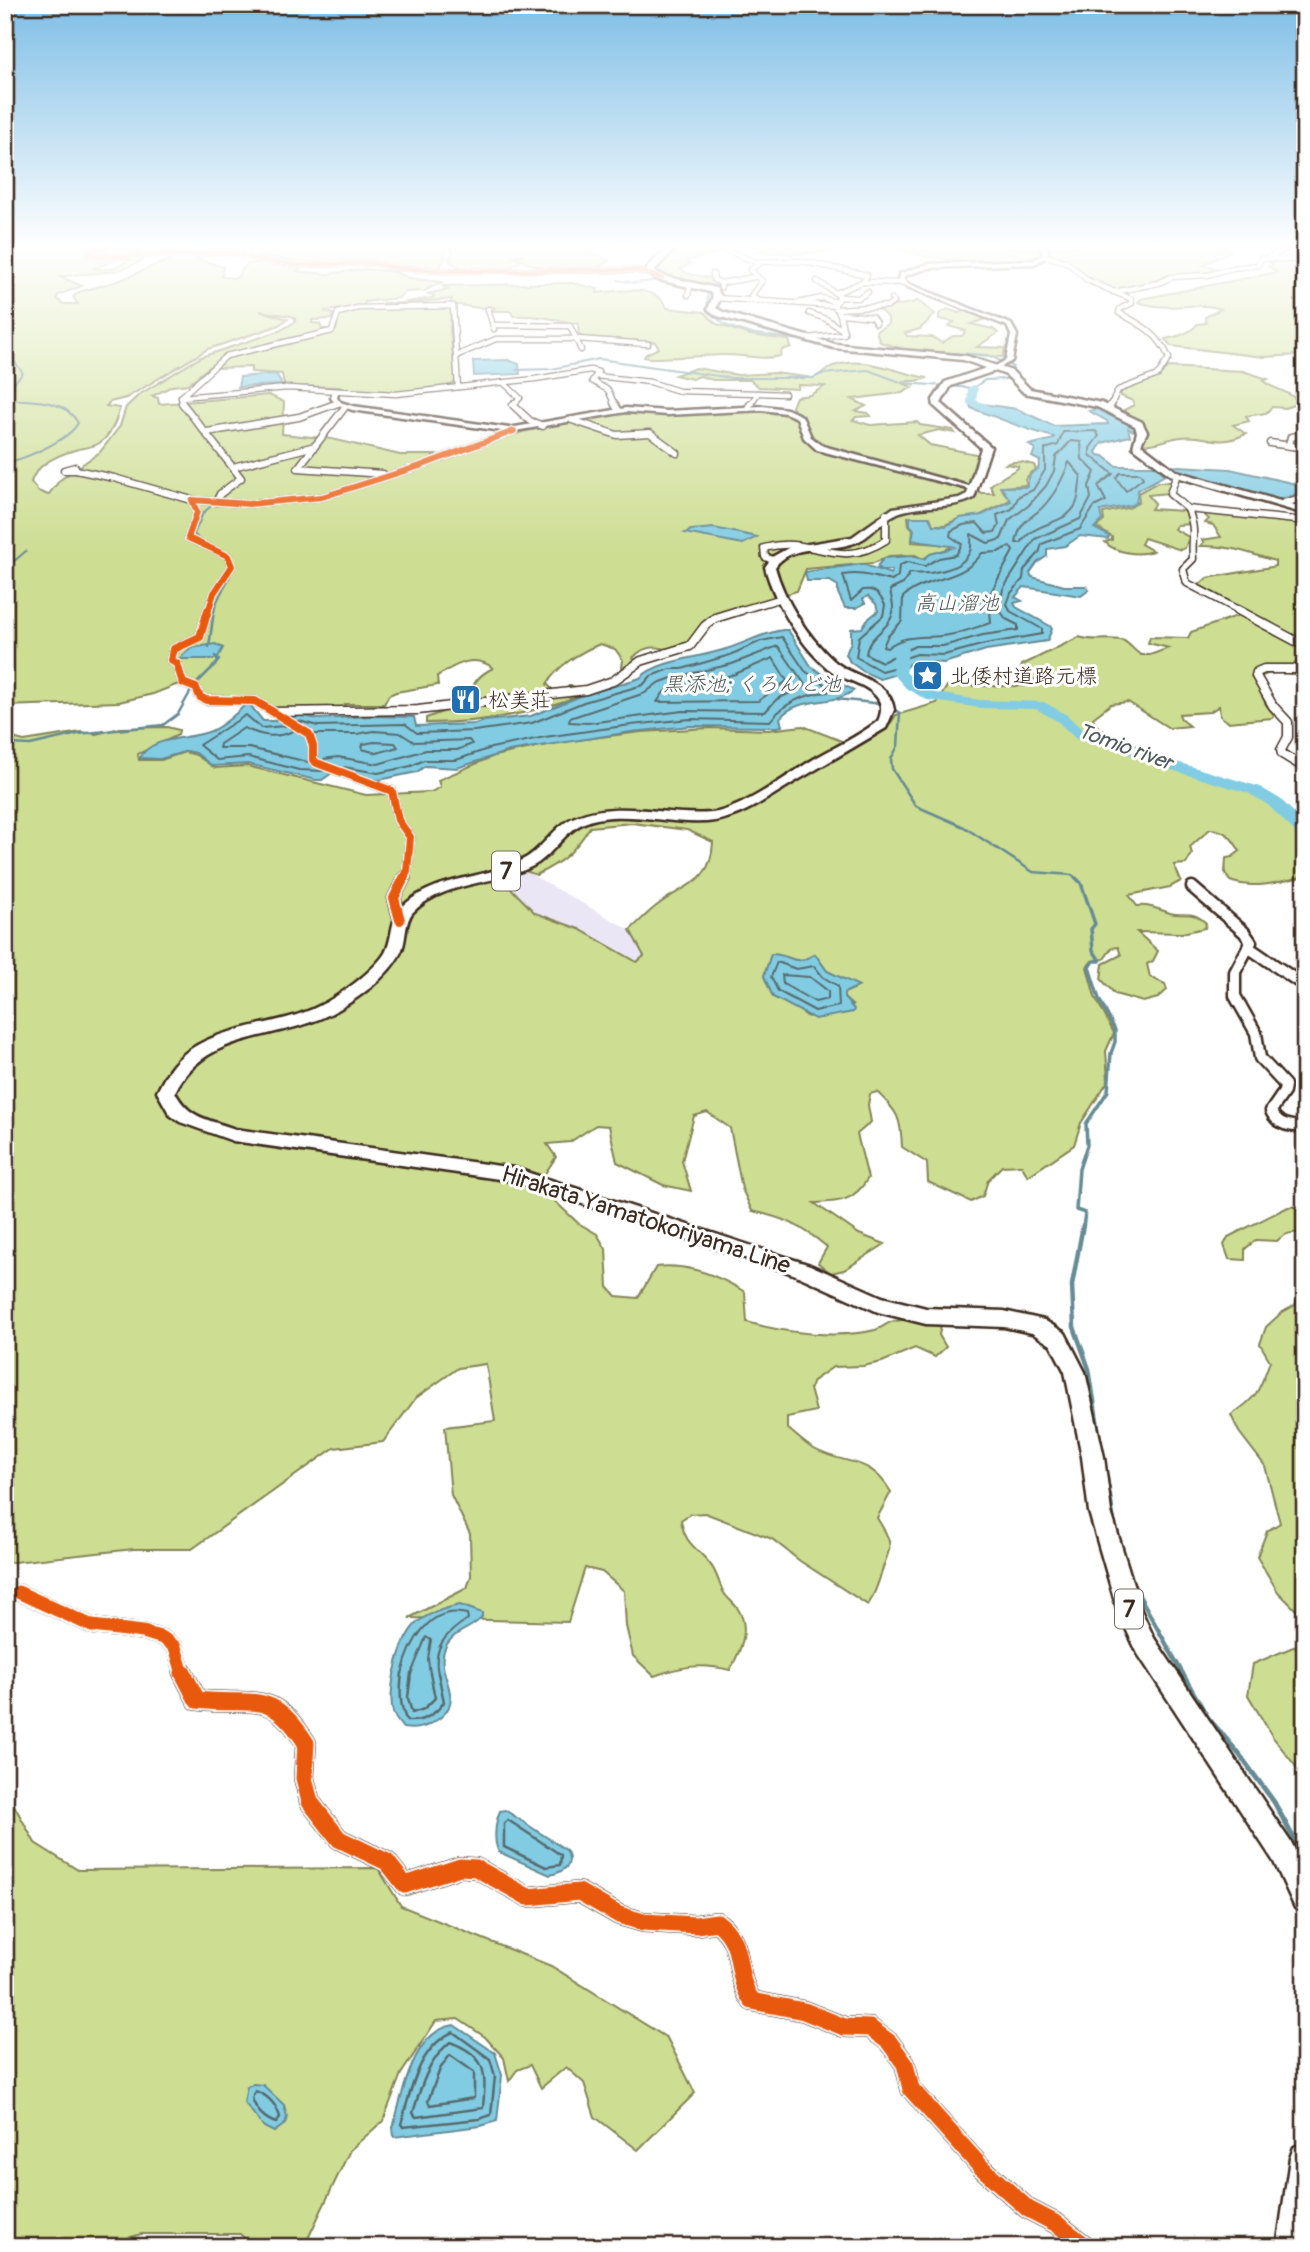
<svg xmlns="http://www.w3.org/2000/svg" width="1310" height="2252" font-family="Pangolin,'Klee One',sans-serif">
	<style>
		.built { fill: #eae6f5 }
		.green { fill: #cddd91; stroke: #848458; stroke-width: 2; fill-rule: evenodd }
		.water { fill: #82cce3; stroke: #668b94; stroke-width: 2 }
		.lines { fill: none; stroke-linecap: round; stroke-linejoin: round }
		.shore-far1 { stroke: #576b6d; stroke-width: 2 }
		.shore { stroke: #576b6d; stroke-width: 2.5 }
		.stream-far4 { stroke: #668b94; stroke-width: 2 }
		.stream-far3 { stroke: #668b94; stroke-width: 2.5 }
		.stream-far2 { stroke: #668b94; stroke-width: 3.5 }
		.stream-far1 { stroke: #668b94; stroke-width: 4.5 }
		.stream { stroke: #668b94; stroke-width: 5 }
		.river { fill: #82cce3; fill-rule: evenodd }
		.minor-far5-casing { stroke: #3b2a1e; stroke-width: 7 }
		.minor-far4-casing { stroke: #3b2a1e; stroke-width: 9 }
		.minor-far3-casing { stroke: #3b2a1e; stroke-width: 11 }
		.minor-far2-casing { stroke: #3b2a1e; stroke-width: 15 }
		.minor-far1-casing { stroke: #3b2a1e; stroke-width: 18 }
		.minor-casing { stroke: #3b2a1e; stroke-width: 22 }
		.tertiary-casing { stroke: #3b2a1e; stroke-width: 5 }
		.primary-casing { stroke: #3b2a1e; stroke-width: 5 }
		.minor-far5 { stroke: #fff; stroke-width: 4.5 }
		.minor-far4 { stroke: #fff; stroke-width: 6 }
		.minor-far3 { stroke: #fff; stroke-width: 8 }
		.minor-far2 { stroke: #fff; stroke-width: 10 }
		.minor-far1 { stroke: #fff; stroke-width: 13 }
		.minor { stroke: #fff; stroke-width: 17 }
		.tertiary { fill: #fff; fill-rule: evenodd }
		.primary { fill: #fff; fill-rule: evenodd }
		.cycleway-far5-casing { stroke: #fff; stroke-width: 6 }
		.cycleway-far4-casing { stroke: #fff; stroke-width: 9 }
		.cycleway-far3-casing { stroke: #fff; stroke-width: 11 }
		.cycleway-far2-casing { stroke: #fff; stroke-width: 14 }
		.cycleway-far1-casing { stroke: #fff; stroke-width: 18 }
		.cycleway-casing { stroke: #fff; stroke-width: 21 }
		.cycleway-far5 { stroke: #e8590c; stroke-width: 4.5 }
		.cycleway-far4 { stroke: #e8590c; stroke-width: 6 }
		.cycleway-far3 { stroke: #e8590c; stroke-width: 8 }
		.cycleway-far2 { stroke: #e8590c; stroke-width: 10 }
		.cycleway-far1 { stroke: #e8590c; stroke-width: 13 }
		.cycleway { stroke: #e8590c; stroke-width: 17 }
		.labels { text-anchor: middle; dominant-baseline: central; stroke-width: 6; stroke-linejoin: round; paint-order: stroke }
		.far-water-label { font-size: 21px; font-style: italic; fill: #505b59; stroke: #fff }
		.far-poi-label { font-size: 21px; fill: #3b2a1e; stroke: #fff; text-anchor: start }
		.shield { fill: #fff; stroke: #766a62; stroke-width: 2 }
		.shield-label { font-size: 23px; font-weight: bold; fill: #3b2a1e }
		.street-label { font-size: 24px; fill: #3b2a1e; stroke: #fff }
	</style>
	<rect width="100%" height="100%" fill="#fff"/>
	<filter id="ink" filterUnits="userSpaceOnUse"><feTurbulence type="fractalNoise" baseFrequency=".0143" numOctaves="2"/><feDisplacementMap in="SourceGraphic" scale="14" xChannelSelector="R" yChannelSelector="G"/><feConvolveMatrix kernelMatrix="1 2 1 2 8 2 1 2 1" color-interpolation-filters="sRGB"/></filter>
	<g filter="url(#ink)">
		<!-- built -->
		<path class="built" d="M 523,870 L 630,930 L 644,956 L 637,962 L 579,929 L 535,913 L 501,878 Z"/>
		<!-- green -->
		<g class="green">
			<path d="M 5,243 L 156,243 L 95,268 C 117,275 123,256 147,257 C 114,279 95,270 61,277 L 82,286 L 58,295 L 57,299 L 63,304 L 78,304 L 73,297 L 79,292 L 118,281 L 210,243 L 264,243 L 192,257 L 223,267 L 222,277 L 236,278 L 247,264 L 265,262 L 298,266 L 301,268 L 297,271 L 328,274 L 365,269 L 396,272 L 409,278 L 442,282 L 424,291 L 406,292 L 398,298 L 365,302 L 363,307 L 324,311 L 333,314 L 332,319 L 312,320 L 312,323 L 320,324 L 322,329 L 330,329 L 328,331 L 289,338 L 224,355 L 188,384 L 172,386 L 152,396 L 158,398 L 159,404 L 269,395 L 284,402 L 282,434 L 332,439 L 400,455 L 457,455 L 522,432 L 609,414 L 631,412 L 674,415 L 750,411 L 792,415 L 794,410 L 792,407 L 796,397 L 810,395 L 825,386 L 798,385 L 798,389 L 759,387 L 750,380 L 713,380 L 700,376 L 692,379 L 675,375 L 696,368 L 738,375 L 775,373 L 813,378 C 820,376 825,369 831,367 C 865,354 894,373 928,378 L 916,381 L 903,381 L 902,383 L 913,387 L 902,393 L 852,399 L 866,406 L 856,411 L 868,413 L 871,416 L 856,417 L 853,420 L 870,425 L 917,422 L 920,425 L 953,430 L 955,433 L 939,430 L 918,435 L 930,445 L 981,455 L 970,483 L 981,493 L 994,493 L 990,486 L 993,483 L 1018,468 L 1018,466 L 1006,464 C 1016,460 1024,462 1034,465 L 1036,470 L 1031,472 L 1025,480 L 1027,485 L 1000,487 L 1010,500 L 979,516 L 960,518 L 945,525 L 933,525 L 930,517 L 908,517 L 909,525 L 913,529 L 912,542 L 954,545 C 949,550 931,554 923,559 L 915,555 L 889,556 L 874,563 L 806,569 L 797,591 L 710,617 L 701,625 L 690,643 L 671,651 C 657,645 643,646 633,658 L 635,662 L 625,669 L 622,667 L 623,660 L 615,649 L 600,644 C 580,652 557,666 547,684 L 553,690 L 566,689 L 570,685 L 583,690 L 583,694 C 532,715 481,723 426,723 L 426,718 L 473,701 C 468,685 479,675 493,668 C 474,653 455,665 437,676 L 438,685 L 396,692 L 389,695 L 384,704 L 345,704 L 343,709 L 275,709 L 253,697 L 205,697 L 200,686 L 186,681 L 153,694 L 119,702 L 5,706 ZM 260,311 L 291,316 L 295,318 L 295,322 L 279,331 L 201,357 L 140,394 L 126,407 L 120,426 L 100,452 L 60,480 L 48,495 L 38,491 L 31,482 C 36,465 58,455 75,450 C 83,447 94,448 101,442 C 112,433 116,421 120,408 L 106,406 L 110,402 L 126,398 L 208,349 L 277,326 L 288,319 Z"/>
			<path d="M 283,243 L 575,243 L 609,260 C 591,279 535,271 517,257 L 523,254 L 513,256 L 520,261 L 506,270 L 463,270 L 448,260 L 453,254 L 450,245 L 445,251 L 445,259 L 438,269 L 394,268 L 369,260 L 302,263 L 257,254 L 263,246 Z"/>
			<path d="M 613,243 L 713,243 L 713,246 L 723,251 L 687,261 L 690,264 L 680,269 C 694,279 706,273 721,283 L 720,287 L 664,276 L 653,271 L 654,267 L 676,252 L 667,249 L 669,246 C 649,240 631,253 613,243 Z"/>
			<path d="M 757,243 L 850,243 C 825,257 786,254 758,252 L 768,246 Z"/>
			<path d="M 893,243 L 962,243 L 1036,250 L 1117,243 L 1220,243 L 1215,246 L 1231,251 L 1203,265 L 1223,270 C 1205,275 1189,274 1170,277 C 1160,279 1146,284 1134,286 C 1128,287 1119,291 1114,290 C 1089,286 1078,260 1054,256 C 1044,254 1037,260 1028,261 C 1004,264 906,262 893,243 Z"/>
			<path d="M 1266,260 L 1305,261 L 1305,352 L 1300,352 L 1299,355 L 1264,357 L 1171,346 L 1165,339 C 1176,337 1192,333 1197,324 L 1206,323 L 1205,317 L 1221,309 C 1196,300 1169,313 1138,302 L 1141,299 L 1277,272 L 1268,266 L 1273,263 Z"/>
			<path d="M 572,283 L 598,289 L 597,293 C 619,291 656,283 667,308 L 704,312 L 717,324 L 750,335 L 789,340 L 791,347 L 782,350 L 780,356 C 760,361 741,354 721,355 C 697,356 673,358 649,358 L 644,357 L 646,354 L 659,348 L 655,342 L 583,337 L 579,335 L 578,324 C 555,319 537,315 513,316 L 511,311 L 492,311 L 495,308 L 493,307 L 480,308 L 450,304 L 452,299 L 411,303 L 409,305 L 382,305 L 382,303 L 402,303 L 432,298 L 434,296 L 428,294 L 448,289 L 442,286 Z"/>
			<path d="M 918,301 L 935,314 L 920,329 L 905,333 L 907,336 L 932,337 L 942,343 L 953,336 L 962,336 L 966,331 L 949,326 L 954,322 L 939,319 L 939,314 L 948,309 L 958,313 L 967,310 L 986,319 L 971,324 L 993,329 L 998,333 L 977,347 L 1005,348 L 1003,357 L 906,350 L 880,342 L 876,331 L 888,324 L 888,318 L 876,307 C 892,307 904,305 918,301 Z"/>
			<path d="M 451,308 L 450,331 L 456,380 L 452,385 L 399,393 L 343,390 L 343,387 L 279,386 L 284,384 L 282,374 L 251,372 L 251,367 L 217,368 L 229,357 L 336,330 L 339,315 L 350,310 Z"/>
			<path d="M 1167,367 L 1243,371 L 1268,379 L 1263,381 C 1276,391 1287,389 1300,403 L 1285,408 L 1272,407 L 1266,413 L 1246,416 L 1249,421 L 1233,425 L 1246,434 C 1214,449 1208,433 1181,437 C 1166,439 1157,445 1139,445 L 1146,429 L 1124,410 L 1134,405 L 1133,401 L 1121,396 L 1121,391 C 1137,381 1156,384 1167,367 Z"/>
			<path d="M 1158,482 L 1174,482 L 1168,493 L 1148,495 L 1155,503 L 1151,509 L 1184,511 L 1192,524 L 1177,525 L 1174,529 L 1189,537 L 1185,548 L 1181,550 L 1144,538 L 1141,544 L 1153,551 C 1139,556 1115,553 1105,542 L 1112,540 L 1112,537 L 1096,527 L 1104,521 L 1103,513 L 1131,507 L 1139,501 L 1138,493 Z"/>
			<path d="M 1202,513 L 1296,522 L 1300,526 L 1297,533 L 1305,537 L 1305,675 C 1289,674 1267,668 1256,681 L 1266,705 L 1274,715 L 1272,718 L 1228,722 L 1220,716 L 1219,706 L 1210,712 L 1179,714 L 1181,719 L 1190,726 L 1169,728 L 1128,702 L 1111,704 L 1093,718 C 1100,736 1118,734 1132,743 C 1143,750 1151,758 1163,764 C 1193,776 1227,777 1256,792 C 1275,803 1288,822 1305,835 L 1305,876 C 1281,882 1254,890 1230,881 L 1225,873 L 1226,858 L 1232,857 L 1240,851 C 1230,836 1228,831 1210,829 L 1190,847 L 1192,854 L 1186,864 L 1174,865 L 1181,881 L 1170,887 L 1129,895 L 1137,906 C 1151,905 1158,909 1170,913 C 1184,917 1192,909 1206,923 L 1205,928 L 1182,933 L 1137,932 L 1158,951 L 1153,961 L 1147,964 L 1150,977 L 1165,984 L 1167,990 L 1158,998 L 1143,1002 L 1115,994 L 1101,979 L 1103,964 L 1121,955 L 1118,947 L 1112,948 L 1104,959 L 1092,961 L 1087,967 L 1095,997 L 1114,1033 L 1106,1051 L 1108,1081 L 1081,1123 L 1074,1145 L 1028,1176 L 1021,1165 L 1002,1166 L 988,1180 L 983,1196 L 971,1202 L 928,1182 L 927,1163 L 902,1147 C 901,1118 898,1112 877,1092 L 870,1094 L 868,1105 L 871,1122 L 857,1134 L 868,1178 C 854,1202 839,1202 814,1203 L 859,1234 L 885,1244 L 844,1270 L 831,1273 L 818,1263 L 827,1247 C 801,1225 784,1218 752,1211 L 742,1189 L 730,1128 L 707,1112 L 694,1116 L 682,1161 L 691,1191 L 663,1185 L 617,1162 L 609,1126 L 596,1125 L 570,1142 L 547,1144 L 556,1157 L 544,1175 L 543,1190 L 578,1223 L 597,1234 L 606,1249 L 608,1287 L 616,1296 L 638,1298 L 656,1267 C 687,1263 719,1276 745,1292 L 747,1322 C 784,1333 837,1339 875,1330 C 882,1328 888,1322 894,1321 C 906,1319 933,1317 941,1325 L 939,1335 L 946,1347 L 935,1357 L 915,1348 L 882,1362 L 863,1366 L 833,1367 L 813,1381 L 810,1389 L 816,1411 L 787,1417 L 787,1428 C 796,1435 805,1444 814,1449 C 848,1467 868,1454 891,1492 L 877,1518 C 896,1548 890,1544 881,1574 C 877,1586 875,1594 868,1605 L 800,1561 L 772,1539 L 705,1513 L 690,1514 L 681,1520 C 685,1545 696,1546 710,1564 C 717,1572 719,1584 724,1593 C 728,1599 734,1603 738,1609 C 751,1629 740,1652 730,1670 C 701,1663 682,1666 654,1676 L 633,1656 L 626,1626 L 624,1591 L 602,1572 L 585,1568 L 568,1622 L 409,1618 L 467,1588 L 471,1576 L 470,1534 L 451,1495 L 445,1427 L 495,1421 L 486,1364 L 458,1368 L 416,1398 L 383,1442 L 334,1448 L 192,1549 L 134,1549 L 5,1563 L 5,736 L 24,741 L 81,732 L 96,734 L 120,728 L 167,727 L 179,730 L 178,735 L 138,754 L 139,760 L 161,760 L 185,752 L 196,755 L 215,768 L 247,766 L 366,795 L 431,792 L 440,787 L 438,780 L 494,756 L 560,742 L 641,732 L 710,728 L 768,730 L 803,726 L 857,747 L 887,729 L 896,715 L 937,703 L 947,686 L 1025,686 L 1041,683 L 1020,671 L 1022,665 L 1079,637 C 1095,643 1114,636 1124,641 C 1130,644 1134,651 1141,655 L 1150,655 L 1169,648 L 1148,643 L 1150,637 L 1188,638 L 1191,632 L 1237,616 L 1241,607 L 1199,585 L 1207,578 L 1271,567 L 1275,566 L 1275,561 C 1248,553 1229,545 1200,546 L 1204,542 L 1202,540 L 1221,537 L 1213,525 L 1205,523 L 1209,519 ZM 632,823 L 687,830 L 713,842 C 711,884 688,882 659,904 C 649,911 640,921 630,930 L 644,956 L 637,962 L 579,929 L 535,913 L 501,878 L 523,870 L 536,875 C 564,861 573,853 590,827 ZM 815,954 L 827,971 L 858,987 L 844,993 L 844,998 L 852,1005 L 808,1017 L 788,1002 L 773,997 L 764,976 L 770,958 C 793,953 790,969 815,954 Z"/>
			<path d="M 1305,1206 L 1305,1234 C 1293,1231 1285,1233 1277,1241 L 1256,1240 L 1245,1249 L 1245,1260 L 1229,1259 L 1224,1245 L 1228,1237 L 1288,1207 Z"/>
			<path d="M 1305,1285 L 1305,1619 L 1278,1592 L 1257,1557 L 1267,1531 L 1280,1523 L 1265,1466 L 1239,1432 L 1231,1415 C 1258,1397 1259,1391 1270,1361 L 1260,1344 L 1266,1327 L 1281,1313 L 1295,1305 Z"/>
			<path d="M 1305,1642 L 1305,1778 L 1272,1736 L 1248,1695 L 1253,1664 Z"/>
			<path d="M 5,1789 L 35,1843 L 78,1870 L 378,1868 L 401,1906 L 551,1966 L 667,2038 L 695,2093 L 638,2150 L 595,2117 L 584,2083 L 566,2067 L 541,2088 L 530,2065 L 517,2070 L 509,2081 L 504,2058 L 485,2037 L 458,2019 L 436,2021 L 401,2074 L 383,2121 L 350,2150 L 304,2247 L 254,2247 L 240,2234 L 141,2234 L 100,2247 L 5,2247 Z"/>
		</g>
		<!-- water -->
		<g class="water">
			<path d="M 508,360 L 519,364 L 520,374 L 474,376 L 473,361 Z"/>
			<path d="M 276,374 L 281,382 L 279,385 L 238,387 L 240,377 Z"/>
			<path d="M 975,403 L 1017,409 L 1054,426 L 1108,424 L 1107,421 L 1089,411 L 1103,408 L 1135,428 L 1133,431 L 1128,428 L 1130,436 L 1102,443 L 1096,452 L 1098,455 L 1104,456 L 1116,466 L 1156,466 L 1165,475 L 1138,490 L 1136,503 L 1132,505 L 1100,511 L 1102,520 L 1094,528 L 1109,536 L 1108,539 L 1080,536 L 1065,546 L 1047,549 L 1047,556 L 1037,563 L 1030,573 L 1032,577 L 1064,586 L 1086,586 L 1089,590 L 1081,596 L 1024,587 L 1015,597 L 1022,601 L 1014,603 L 1016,607 L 1050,626 L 1052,629 L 1047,641 L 986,650 L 944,663 L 919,661 L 909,664 L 899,673 L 880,679 L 864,672 L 850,662 L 846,654 L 851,642 L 851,629 L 862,628 L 867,620 L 878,611 L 876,604 L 868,596 L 863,599 L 865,603 L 856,608 L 845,608 L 838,593 L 838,586 L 830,581 L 807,581 L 805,572 L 862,564 L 891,574 L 892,570 L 882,570 L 877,566 L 884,558 L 911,556 L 924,559 L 930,554 L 956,547 L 912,540 L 914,529 L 910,525 L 910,517 L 929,517 L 933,525 L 946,526 L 960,518 L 982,515 L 1011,501 L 1001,487 L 1027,487 C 1027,479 1031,472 1038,469 L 1040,461 L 1032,457 L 1035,449 L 1029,445 L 1054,439 L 1054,437 C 1025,430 999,418 971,408 L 970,404 Z"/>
			<path d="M 1179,466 L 1230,469 L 1296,484 L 1301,486 L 1302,490 C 1294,496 1286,499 1276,498 C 1259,498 1183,476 1170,467 Z"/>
			<path d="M 714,528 L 757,537 L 743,544 L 685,533 L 691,530 Z"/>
			<path d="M 783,630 L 788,630 L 811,666 L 827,678 L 854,690 C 835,707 798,695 780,718 L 782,726 L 777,727 L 690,726 L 631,732 L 509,751 L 457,768 L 425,766 L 417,772 L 379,780 L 332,773 L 322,780 L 316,780 L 248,764 L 212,766 L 196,753 L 187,751 L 160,759 L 140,758 C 152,735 191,740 211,731 C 224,725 236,714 246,704 L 250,705 L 263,721 L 278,721 L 291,714 L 319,719 L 372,716 L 414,717 L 416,726 L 475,724 L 485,721 L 531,716 L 581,696 L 640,678 C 657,660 700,658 726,649 C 746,643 762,633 783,630 Z"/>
			<path d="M 215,644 L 223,648 L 217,659 L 179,659 L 191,648 Z"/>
			<path d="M 771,954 C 793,954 792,968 815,954 L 827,971 L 859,986 L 844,993 L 844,998 L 854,1009 L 853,1012 L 815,1019 L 773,997 L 764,976 Z"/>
			<path d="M 460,1605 L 482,1613 L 482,1617 C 472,1630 453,1630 445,1648 C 433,1676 471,1700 434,1722 C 423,1728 415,1730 403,1728 C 398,1722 393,1716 392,1708 C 389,1685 400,1636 419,1621 C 431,1612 446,1608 460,1605 Z"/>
			<path d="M 505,1810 L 566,1850 C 575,1865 563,1872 550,1875 L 499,1852 C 493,1842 495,1823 500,1811 Z"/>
			<path d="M 454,2025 L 495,2053 L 502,2075 L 497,2121 L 480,2126 L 394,2137 L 393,2127 C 403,2094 412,2031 454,2025 Z"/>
			<path d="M 253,2084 L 263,2085 L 284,2105 L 287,2117 L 285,2124 L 274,2132 L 264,2127 L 244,2102 L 247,2086 Z"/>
		</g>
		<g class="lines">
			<!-- shore-far1 -->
			<g class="shore-far1">
				<path d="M 1096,431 L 1099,436 L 1090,448 L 1090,455 L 1113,474 L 1098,486 L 1106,501 L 1094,507 L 1080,529 L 1042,544 L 1039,553 L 1024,570 L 1023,579 L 1011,593 L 1007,604 L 1010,611 L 1042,629 L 1042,634 L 985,644 L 944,655 L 917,654 L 905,658 L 896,667 L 881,671 L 856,657 L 859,637 L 883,616 L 885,605 C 880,595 875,588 863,590 L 851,601 L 843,575 C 864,572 872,577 892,581 L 898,576 L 899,566 L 907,562 L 925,566 L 939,558 L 956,555 L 962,544 L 950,536 L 951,531 L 963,525 L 977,523 L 986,533 L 995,532 L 999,526 L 997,515 L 1012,509 L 1019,496 L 1033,490 L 1045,470 L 1045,449 L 1058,445 L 1063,432 Z"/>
				<path d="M 1071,441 L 1081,442 L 1082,459 L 1095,472 L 1089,486 L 1091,498 L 1080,519 L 1035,539 L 1003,589 L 999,609 L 1006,619 L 1018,625 L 1018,630 L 983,635 L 943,646 L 915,646 L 882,662 L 866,654 C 868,635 890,630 893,612 C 894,605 891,597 890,590 L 903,584 L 910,573 C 927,575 963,571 970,551 C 972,547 971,539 971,534 L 988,543 L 1001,539 L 1009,520 L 1028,506 L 1046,486 L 1054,471 L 1056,457 Z"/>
				<path d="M 1069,462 L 1081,476 C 1079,485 1080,496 1076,504 C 1066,526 1035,520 1021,543 L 1016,543 C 1021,515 1033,521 1048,501 C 1058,489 1064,476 1069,462 Z"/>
				<path d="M 1120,473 L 1140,473 L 1143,478 L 1126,491 L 1116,478 Z"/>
				<path d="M 1010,546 L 1013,551 L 989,596 L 991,623 C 975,627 958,635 941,636 C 920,638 905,634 887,648 L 883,647 L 887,637 L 902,621 L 903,597 C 926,576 963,582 982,553 L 998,552 Z"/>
				<path d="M 778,646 L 806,686 L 777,699 L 765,712 L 683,711 L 588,723 L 569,722 L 570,718 L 645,693 L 658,683 L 672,678 L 732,664 Z"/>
				<path d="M 773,658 L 787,681 L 758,701 L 657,702 L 664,692 L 673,688 L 687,688 L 735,674 Z"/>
				<path d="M 299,721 L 318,726 L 405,724 L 417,733 L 474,731 L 532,723 L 584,702 L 643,685 L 651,676 L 670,669 L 682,669 L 730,655 L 761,641 L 782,637 L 805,671 L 830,688 L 828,692 C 804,694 785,702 770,721 L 690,719 L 631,725 L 545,737 L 491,748 L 456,760 L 424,760 L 411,766 L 378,773 L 344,767"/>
				<path d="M 285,726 L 261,728 L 246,715 L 199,745 L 217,760 L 248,757 L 299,770 L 323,771"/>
				<path d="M 293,731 C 276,739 261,736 244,728 L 220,744 L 219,748 L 249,748 L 308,762"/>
				<path d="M 315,734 L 357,734 L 374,731 L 400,733 L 414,742 L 469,740 L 472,744 L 457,750 L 426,750 L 378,764 L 338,757 L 324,759"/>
				<path d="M 374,742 L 395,743 L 398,747 L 377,753 L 362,749 L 363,744 Z"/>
				<path d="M 777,962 L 796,969 L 814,966 L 823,977 L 838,986 L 839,1006 L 815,1011 L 778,991 L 771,977 Z"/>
				<path d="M 782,975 L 810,977 L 828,991 L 828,999 L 815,1002 L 783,984 Z"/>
				<path d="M 402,1674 C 409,1644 429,1604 467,1614 L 468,1619 C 446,1633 432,1647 438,1674"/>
				<path d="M 411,1674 L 426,1637 L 431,1640 L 428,1659 L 430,1674"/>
			</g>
			<!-- shore -->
			<g class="shore">
				<path d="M 402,1673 C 400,1690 399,1705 407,1721 C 423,1722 435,1715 444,1702 L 438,1673"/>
				<path d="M 411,1673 L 408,1698 L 412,1713 L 424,1709 L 435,1698 L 430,1673"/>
				<path d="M 508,1820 L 561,1855 L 560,1865 L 546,1867 L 504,1847 L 504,1823 Z"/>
				<path d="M 453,2032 L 490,2059 L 495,2076 L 491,2115 L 479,2119 L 403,2127 L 401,2124 C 411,2091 418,2047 453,2032 Z"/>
				<path d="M 450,2042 C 488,2056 486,2073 483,2108 L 416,2117 L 413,2113 C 421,2086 428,2061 450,2042 Z"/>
				<path d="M 450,2055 L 474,2072 L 474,2098 L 430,2105 L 428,2101 L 440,2069 Z"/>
				<path d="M 255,2091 C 268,2095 276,2104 280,2117 L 276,2123 C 264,2119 256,2110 252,2098 Z"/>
			</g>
			<!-- stream-far4 -->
			<g class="stream-far4">
				<path d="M 618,280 L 634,283 L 661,280"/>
				<path d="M 708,290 L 707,311 L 727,326 L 749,333 L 800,340 L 819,346 L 870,348"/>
				<path d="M 516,370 L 552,369 L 599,359 L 732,378 L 813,378 L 822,374 L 868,370 L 903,383 L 973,388 L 985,380 L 1006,379 L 1008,371 L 1013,367 L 988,355 L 902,350"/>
				<path d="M 5,391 L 14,387 L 14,383 L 23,373 L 8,353"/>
				<path d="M 5,399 C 31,401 63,397 78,423 C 69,440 25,459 5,463"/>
				<path d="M 200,541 L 194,534 L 203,513 L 210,507"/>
				<path d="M 5,576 L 13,562 L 26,551"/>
				<path d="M 214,612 C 217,593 234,578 234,560 L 229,555"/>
			</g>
			<!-- stream-far3 -->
			<g class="stream-far3">
				<path d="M 209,647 L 214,610"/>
				<path d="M 836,699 L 883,704"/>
				<path d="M 893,709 L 900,713 L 898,746 L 891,759 L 892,769 L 916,806 L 964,827 L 1033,872 L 1072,875 L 1078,880"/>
				<path d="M 5,740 L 11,744 L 30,745 L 78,734 L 163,725 L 178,714 L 193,687 L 216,664 L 219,660 L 215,656"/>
			</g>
			<!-- stream-far2 -->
			<path class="stream-far2" d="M 1076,878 L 1081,883 L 1095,924 L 1091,929 L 1093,950 L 1100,961 L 1094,961 L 1089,967 L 1099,999 L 1115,1030 L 1115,1042 L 1111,1053 L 1108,1091 L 1086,1124 L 1087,1145 L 1079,1169 L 1076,1210 L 1085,1213 L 1083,1227"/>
			<!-- stream-far1 -->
			<g class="stream-far1">
				<path d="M 1083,1225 L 1072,1285 L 1074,1327 L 1089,1369 L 1101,1446"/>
				<path d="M 1107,1478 L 1114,1522"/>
				<path d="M 1132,1583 L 1183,1674"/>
			</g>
			<!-- stream -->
			<path class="stream" d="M 1182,1673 L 1208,1718 L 1239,1754 L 1274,1802 L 1305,1859"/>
			<!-- river -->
			<g class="river">
				<path d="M 973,385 L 978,388 L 976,400 L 1002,411 L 1002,415 L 994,415 L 967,404 L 968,388 Z"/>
				<path d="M 901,642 L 908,646 L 906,672 L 917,683 L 936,693 L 980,700 L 1044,702 L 1067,715 L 1086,733 L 1126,742 L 1170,760 L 1260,787 L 1280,799 L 1305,823 L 1305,837 L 1299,836 L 1268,805 L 1248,793 L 1158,766 L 1116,749 L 1076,739 L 1057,721 L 1036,709 L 980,708 L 927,700 L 907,689 L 892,673 L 894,646 Z"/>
			</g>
			<defs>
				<g id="minor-far5">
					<path d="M 121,243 L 96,249 L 90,254 L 105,257 L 229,252 L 265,261 L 299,265 L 372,263 L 397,268 L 443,271 L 636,270 L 662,278"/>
					<path d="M 710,243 L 755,262 L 801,261 L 867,275 L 862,282 L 836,293"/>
					<path d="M 245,255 L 247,249 L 266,243"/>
					<path d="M 1046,256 L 1067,262 L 1087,280 L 1131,299 L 1132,303 L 1120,309 L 1119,313 C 1141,324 1159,334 1169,358 L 1158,375 L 1118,390 L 1111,405"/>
					<path d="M 1269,257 L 1298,243"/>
					<path d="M 713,274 L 714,280 L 721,283 L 721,287"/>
					<path d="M 862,282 L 904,283"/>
					<path d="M 721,283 L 755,277"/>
					<path d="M 1114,292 L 1159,283 L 1171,277 L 1208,275 L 1232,268 L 1258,265 L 1261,258 L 1305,261"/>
					<path d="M 688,295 L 690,286"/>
					<path d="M 840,297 L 858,298 L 868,292"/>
					<path d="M 717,298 L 835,306"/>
					<path d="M 758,301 L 751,296 L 762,281 L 750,270 L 760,263"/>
					<path d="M 798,303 L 822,298 L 836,302"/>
					<path d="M 488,309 L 494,329"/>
					<path d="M 837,309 L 888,306 L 894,302 L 892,299"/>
					<path d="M 809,313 L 826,319 L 844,331"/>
					<path d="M 843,314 L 872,317 L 876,323"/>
					<path d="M 493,325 L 570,326 L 581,350"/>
					<path d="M 808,338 L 844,334 L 840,314 L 834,306 L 840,296 L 817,281"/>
					<path d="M 458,355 L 496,339 L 577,339 L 648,344"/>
					<path d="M 596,376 L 650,382 L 679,391 L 758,393 L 750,405"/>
					<path d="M 504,383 L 520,398 L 513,405"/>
					<path d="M 758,393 L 785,394"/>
					<path d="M 181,397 L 288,388 L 396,394 L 535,379 L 590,370 L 598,372 L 592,381 L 608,390 L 615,405"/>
					<path d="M 181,397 L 226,356 L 332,331 L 338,313 L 357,308 L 453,306 L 458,387"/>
					<path d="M 181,397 L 183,405"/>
					<path d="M 333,405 L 338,403"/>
				</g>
				<g id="minor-far4">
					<path d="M 182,403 L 241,478 L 220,494 L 216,502"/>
					<path d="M 515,403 L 513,405 L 530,421 L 543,426"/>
					<path d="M 614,403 L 618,410"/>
					<path d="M 1305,404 L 1300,407 L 1305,410"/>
					<path d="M 345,407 L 298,468 L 383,474"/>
					<path d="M 748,408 L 751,403"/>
					<path d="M 1109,408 L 1112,403"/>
					<path d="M 572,420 L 617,435 L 650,433 L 677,453"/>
					<path d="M 207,432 L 299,417 L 338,403"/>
					<path d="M 1270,443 L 1305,448"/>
					<path d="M 1289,444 L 1291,437 L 1305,434"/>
					<path d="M 75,467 L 76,470 L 64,470 Z"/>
					<path d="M 233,467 L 315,446"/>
					<path d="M 76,470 L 114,478 L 192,500"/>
					<path d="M 1177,474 L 1170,494 L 1188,509"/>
					<path d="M 1284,503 L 1305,497"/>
					<path d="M 773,560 L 765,557 L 764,548 C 815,534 836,572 886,540 L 886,514"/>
					<path d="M 208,612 L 214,593 L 232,566 L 228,556 L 188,538 L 197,512 L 192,500 L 249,504 L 322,497 L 420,466 L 514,431"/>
					<path d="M 735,612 L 782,598"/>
					<path d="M 1242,612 L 1187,583 L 1183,569 L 1193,559 C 1191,535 1197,534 1188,509 L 1305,521"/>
				</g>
				<g id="minor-far3">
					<path d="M 208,610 L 200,637 L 174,649 L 171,660 L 177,664 L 183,683 L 196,688 L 200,697 L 206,700 L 255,701 L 309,734 L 313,746 L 313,760 L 317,763 L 392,791 L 398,820 L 410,837 L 407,872 L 403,880"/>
					<path d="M 1238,610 L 1305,646"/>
					<path d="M 1305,669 L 1264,669 L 1257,672 L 1256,676 L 1273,706 L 1288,722 L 1288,737 L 1281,750 L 1282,754 L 1305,768"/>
					<path d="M 273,712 L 418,710 L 586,690 L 613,681 L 641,661 L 690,646 L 705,626 L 715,618 L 741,610"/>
				</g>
				<g id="minor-far2">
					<path d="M 1192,887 L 1244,932 L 1251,942 L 1235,972 L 1235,996 L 1256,1033 L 1260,1058 L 1285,1085 L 1284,1092 L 1271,1111 C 1278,1126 1290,1126 1305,1127"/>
					<path d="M 400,920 L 394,898 L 404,878"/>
					<path d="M 1248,947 L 1305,986"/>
				</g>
				<path id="minor-far1" d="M 18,1592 L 92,1626 L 143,1632 L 163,1638 L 175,1647 L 183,1674"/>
				<path id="minor" d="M 183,1673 L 197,1700 C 254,1707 270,1687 306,1743 L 304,1778 L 310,1802 L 339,1839 L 387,1862 L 405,1885 L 460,1867 L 476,1868 L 528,1897 L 579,1892 L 619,1915 L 643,1922 L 696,1925 L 717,1922 C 747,1945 732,1971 752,2001 L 804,2011 L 844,2027 L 870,2028 L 889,2042 L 905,2064 L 911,2089 L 981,2167 L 1028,2209 L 1057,2224 L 1087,2247"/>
				<g id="tertiary">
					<path d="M 1039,243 L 1045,243 L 1049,256 L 1034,264 L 929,268 L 904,276 L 904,280 L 909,284 L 1011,324 L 1017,335 L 1012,361 L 997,369 L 992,368 L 1006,360 L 1011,335 L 1007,326 L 905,286 L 898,281 L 899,274 L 928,264 L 1033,260 L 1043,255 Z"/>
					<path d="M 335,390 L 338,392 L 337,398 L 340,402 L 353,406 L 509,428 L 626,408 L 667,411 L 763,406 L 787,409 L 802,416 L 811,437 L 823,446 L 976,488 L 972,490 L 817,450 L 804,438 L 797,418 L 785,413 L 763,410 L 667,415 L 626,412 L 509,432 L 352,410 L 336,404 L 331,398 L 332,392 Z"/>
				</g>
				<g id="primary">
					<path d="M 673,243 L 680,243 L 654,271 L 664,276 L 716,288 L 721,296 L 716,308 L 723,312 L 835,344 L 967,356 L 1012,371 L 1030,389 L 1102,403 L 1142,422 L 1147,432 L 1141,444 L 1176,471 L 1305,508 L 1305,514 L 1170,475 L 1133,447 L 1137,432 L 1135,426 L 1097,407 L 1024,393 L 1006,375 L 995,371 L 951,386 L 941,403 L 991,447 L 974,498 C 951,510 925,504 900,512 C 881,519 871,539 851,544 C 826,552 792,543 775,567 C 784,600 807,636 833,660 C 852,678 890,679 894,710 L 886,728 C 855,747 823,765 791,784 C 766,799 743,816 715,821 C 675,827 620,807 584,823 C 562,833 552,857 531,867 C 495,885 443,881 413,912 C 404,922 407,940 401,952 C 389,977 354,1002 330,1014 C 275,1042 206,1030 175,1092 C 189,1119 208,1119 235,1129 L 514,1168 L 810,1265 L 882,1297 L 926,1308 L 1004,1311 L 1044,1320 L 1065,1333 L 1085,1372 L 1104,1457 L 1111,1512 L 1141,1610 L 1154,1638 L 1292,1844 L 1305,1869 L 1305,1911 L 1295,1908 L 1274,1862 L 1138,1654 L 1118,1612 L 1089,1512 L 1082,1457 L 1065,1372 L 1051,1345 L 1032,1333 L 1004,1327 L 926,1324 L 878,1312 L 796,1275 L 513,1181 L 233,1141 L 180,1122 L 170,1115 L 157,1092 C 161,1084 165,1076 170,1069 C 203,1023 273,1030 319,1006 C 338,997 374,971 385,953 C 394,937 389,918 404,905 C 436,876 485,879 522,860 C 543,850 553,826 575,817 C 618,799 667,817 712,813 C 743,809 786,776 814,759 C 835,747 859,736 878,721 C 882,712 883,704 876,696 C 865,683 846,681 833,672 C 804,652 773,600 765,567 L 772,557 L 790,547 L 852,537 L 893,508 L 959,498 L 967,494 L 981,448 L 934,406 L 933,400 L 945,382 L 986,368 L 963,360 L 834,348 L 717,316 L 708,309 L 713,296 L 710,292 L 659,280 L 646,272 C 649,260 666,253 673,243 Z"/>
					<path d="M 1305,2143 L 1305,2247 L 1277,2247 L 1290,2158 L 1294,2147 Z"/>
				</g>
			</defs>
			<!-- minor-far5 casing -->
			<use href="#minor-far5" class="minor-far5-casing"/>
			<!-- minor-far4 casing -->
			<use href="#minor-far4" class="minor-far4-casing"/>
			<!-- minor-far3 casing -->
			<use href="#minor-far3" class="minor-far3-casing"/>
			<!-- minor-far2 casing -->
			<use href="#minor-far2" class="minor-far2-casing"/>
			<!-- minor-far1 casing -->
			<use href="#minor-far1" class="minor-far1-casing"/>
			<!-- minor casing -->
			<use href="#minor" class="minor-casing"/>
			<!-- tertiary casing -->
			<use href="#tertiary" class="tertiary-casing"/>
			<!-- primary casing -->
			<use href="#primary" class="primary-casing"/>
			<!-- minor-far5 -->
			<use href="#minor-far5" class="minor-far5"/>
			<!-- minor-far4 -->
			<use href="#minor-far4" class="minor-far4"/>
			<!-- minor-far3 -->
			<use href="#minor-far3" class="minor-far3"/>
			<!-- minor-far2 -->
			<use href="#minor-far2" class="minor-far2"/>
			<!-- minor-far1 -->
			<use href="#minor-far1" class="minor-far1"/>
			<!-- minor -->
			<use href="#minor" class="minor"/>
			<!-- tertiary -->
			<use href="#tertiary" class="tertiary"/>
			<!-- primary -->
			<use href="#primary" class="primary"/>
			<defs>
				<path id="cycleway-far5" d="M 121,243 L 96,249 L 90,254 L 105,257 L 229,252 L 265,261 L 299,265 L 372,263 L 397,268 L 443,271 L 636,270 L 662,278"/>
				<path id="cycleway-far4" d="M 208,612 L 214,593 L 232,566 L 228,556 L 188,538 L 197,512 L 192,500 L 249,504 L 322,497 L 420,466 L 514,431"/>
				<path id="cycleway-far3" d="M 208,610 L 200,637 L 174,649 L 171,660 L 177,664 L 183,683 L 196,688 L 200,697 L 206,700 L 255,701 L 309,734 L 313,746 L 313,760 L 317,763 L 392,791 L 398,820 L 410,837 L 407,872 L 403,880"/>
				<path id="cycleway-far2" d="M 400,920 L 394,898 L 404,878"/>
				<path id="cycleway-far1" d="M 18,1592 L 92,1626 L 143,1632 L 163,1638 L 175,1647 L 183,1674"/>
				<path id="cycleway" d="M 183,1673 L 197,1700 C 254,1707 270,1687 306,1743 L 304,1778 L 310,1802 L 339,1839 L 387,1862 L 405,1885 L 460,1867 L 476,1868 L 528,1897 L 579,1892 L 619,1915 L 643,1922 L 696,1925 L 717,1922 C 747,1945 732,1971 752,2001 L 804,2011 L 844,2027 L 870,2028 L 889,2042 L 905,2064 L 911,2089 L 981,2167 L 1028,2209 L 1057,2224 L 1087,2247"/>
			</defs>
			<!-- cycleway-far5 casing -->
			<use href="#cycleway-far5" class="cycleway-far5-casing"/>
			<!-- cycleway-far4 casing -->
			<use href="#cycleway-far4" class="cycleway-far4-casing"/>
			<!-- cycleway-far3 casing -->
			<use href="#cycleway-far3" class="cycleway-far3-casing"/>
			<!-- cycleway-far2 casing -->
			<use href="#cycleway-far2" class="cycleway-far2-casing"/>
			<!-- cycleway-far1 casing -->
			<use href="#cycleway-far1" class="cycleway-far1-casing"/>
			<!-- cycleway casing -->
			<use href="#cycleway" class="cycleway-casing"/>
			<!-- cycleway-far5 -->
			<use href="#cycleway-far5" class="cycleway-far5"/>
			<!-- cycleway-far4 -->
			<use href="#cycleway-far4" class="cycleway-far4"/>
			<!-- cycleway-far3 -->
			<use href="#cycleway-far3" class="cycleway-far3"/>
			<!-- cycleway-far2 -->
			<use href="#cycleway-far2" class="cycleway-far2"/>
			<!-- cycleway-far1 -->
			<use href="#cycleway-far1" class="cycleway-far1"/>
			<!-- cycleway -->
			<use href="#cycleway" class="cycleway"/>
		</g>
	</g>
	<!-- sky -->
	<linearGradient id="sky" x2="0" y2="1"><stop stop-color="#7fbee6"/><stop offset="0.44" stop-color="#fff"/><stop offset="1" stop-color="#fff" stop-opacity="0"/></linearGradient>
	<rect width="1310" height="558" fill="url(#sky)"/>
	<!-- icons -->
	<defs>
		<symbol id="sight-square" viewBox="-11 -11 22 22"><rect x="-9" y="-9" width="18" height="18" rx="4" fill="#1f6fb2" stroke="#fff"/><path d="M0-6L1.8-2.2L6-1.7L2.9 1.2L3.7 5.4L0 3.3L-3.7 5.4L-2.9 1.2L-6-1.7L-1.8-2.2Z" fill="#fff"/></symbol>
		<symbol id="restaurant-square" viewBox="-11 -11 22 22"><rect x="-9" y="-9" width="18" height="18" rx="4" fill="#1f6fb2" stroke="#fff"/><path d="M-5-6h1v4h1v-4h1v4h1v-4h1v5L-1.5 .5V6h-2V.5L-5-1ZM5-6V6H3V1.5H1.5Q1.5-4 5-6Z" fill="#fff"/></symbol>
	</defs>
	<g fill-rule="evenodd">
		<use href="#sight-square" x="910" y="658" width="35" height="35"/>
		<use href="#restaurant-square" x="448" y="682" width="35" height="35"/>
	</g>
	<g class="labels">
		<!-- far-water labels -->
		<g class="far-water-label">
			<text x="957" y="603">高山溜池</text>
			<text x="752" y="684">黒添池; くろんど池</text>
			<text transform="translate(1125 747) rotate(20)">Tomio river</text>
		</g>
		<!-- far-poi labels -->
		<g class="far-poi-label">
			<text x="950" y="676">北倭村道路元標</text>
			<text x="488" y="700">松美荘</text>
		</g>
		<!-- shield labels -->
		<g class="shield">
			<rect x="492" y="851.5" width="28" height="39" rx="5"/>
			<rect x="1115" y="1589.5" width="28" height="39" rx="5"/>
		</g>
		<g class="shield-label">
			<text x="506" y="871">7</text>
			<text x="1129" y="1609">7</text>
		</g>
		<!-- street labels -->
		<g class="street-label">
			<text transform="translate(646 1220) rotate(18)">Hirakata Yamatokoriyama Line</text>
		</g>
	</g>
	<!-- margin -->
	<rect width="1310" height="2252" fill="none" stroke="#fff" stroke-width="28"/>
	<rect x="14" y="14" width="1282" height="2224" fill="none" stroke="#3b2a1e" stroke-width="2.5" filter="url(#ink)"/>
</svg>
